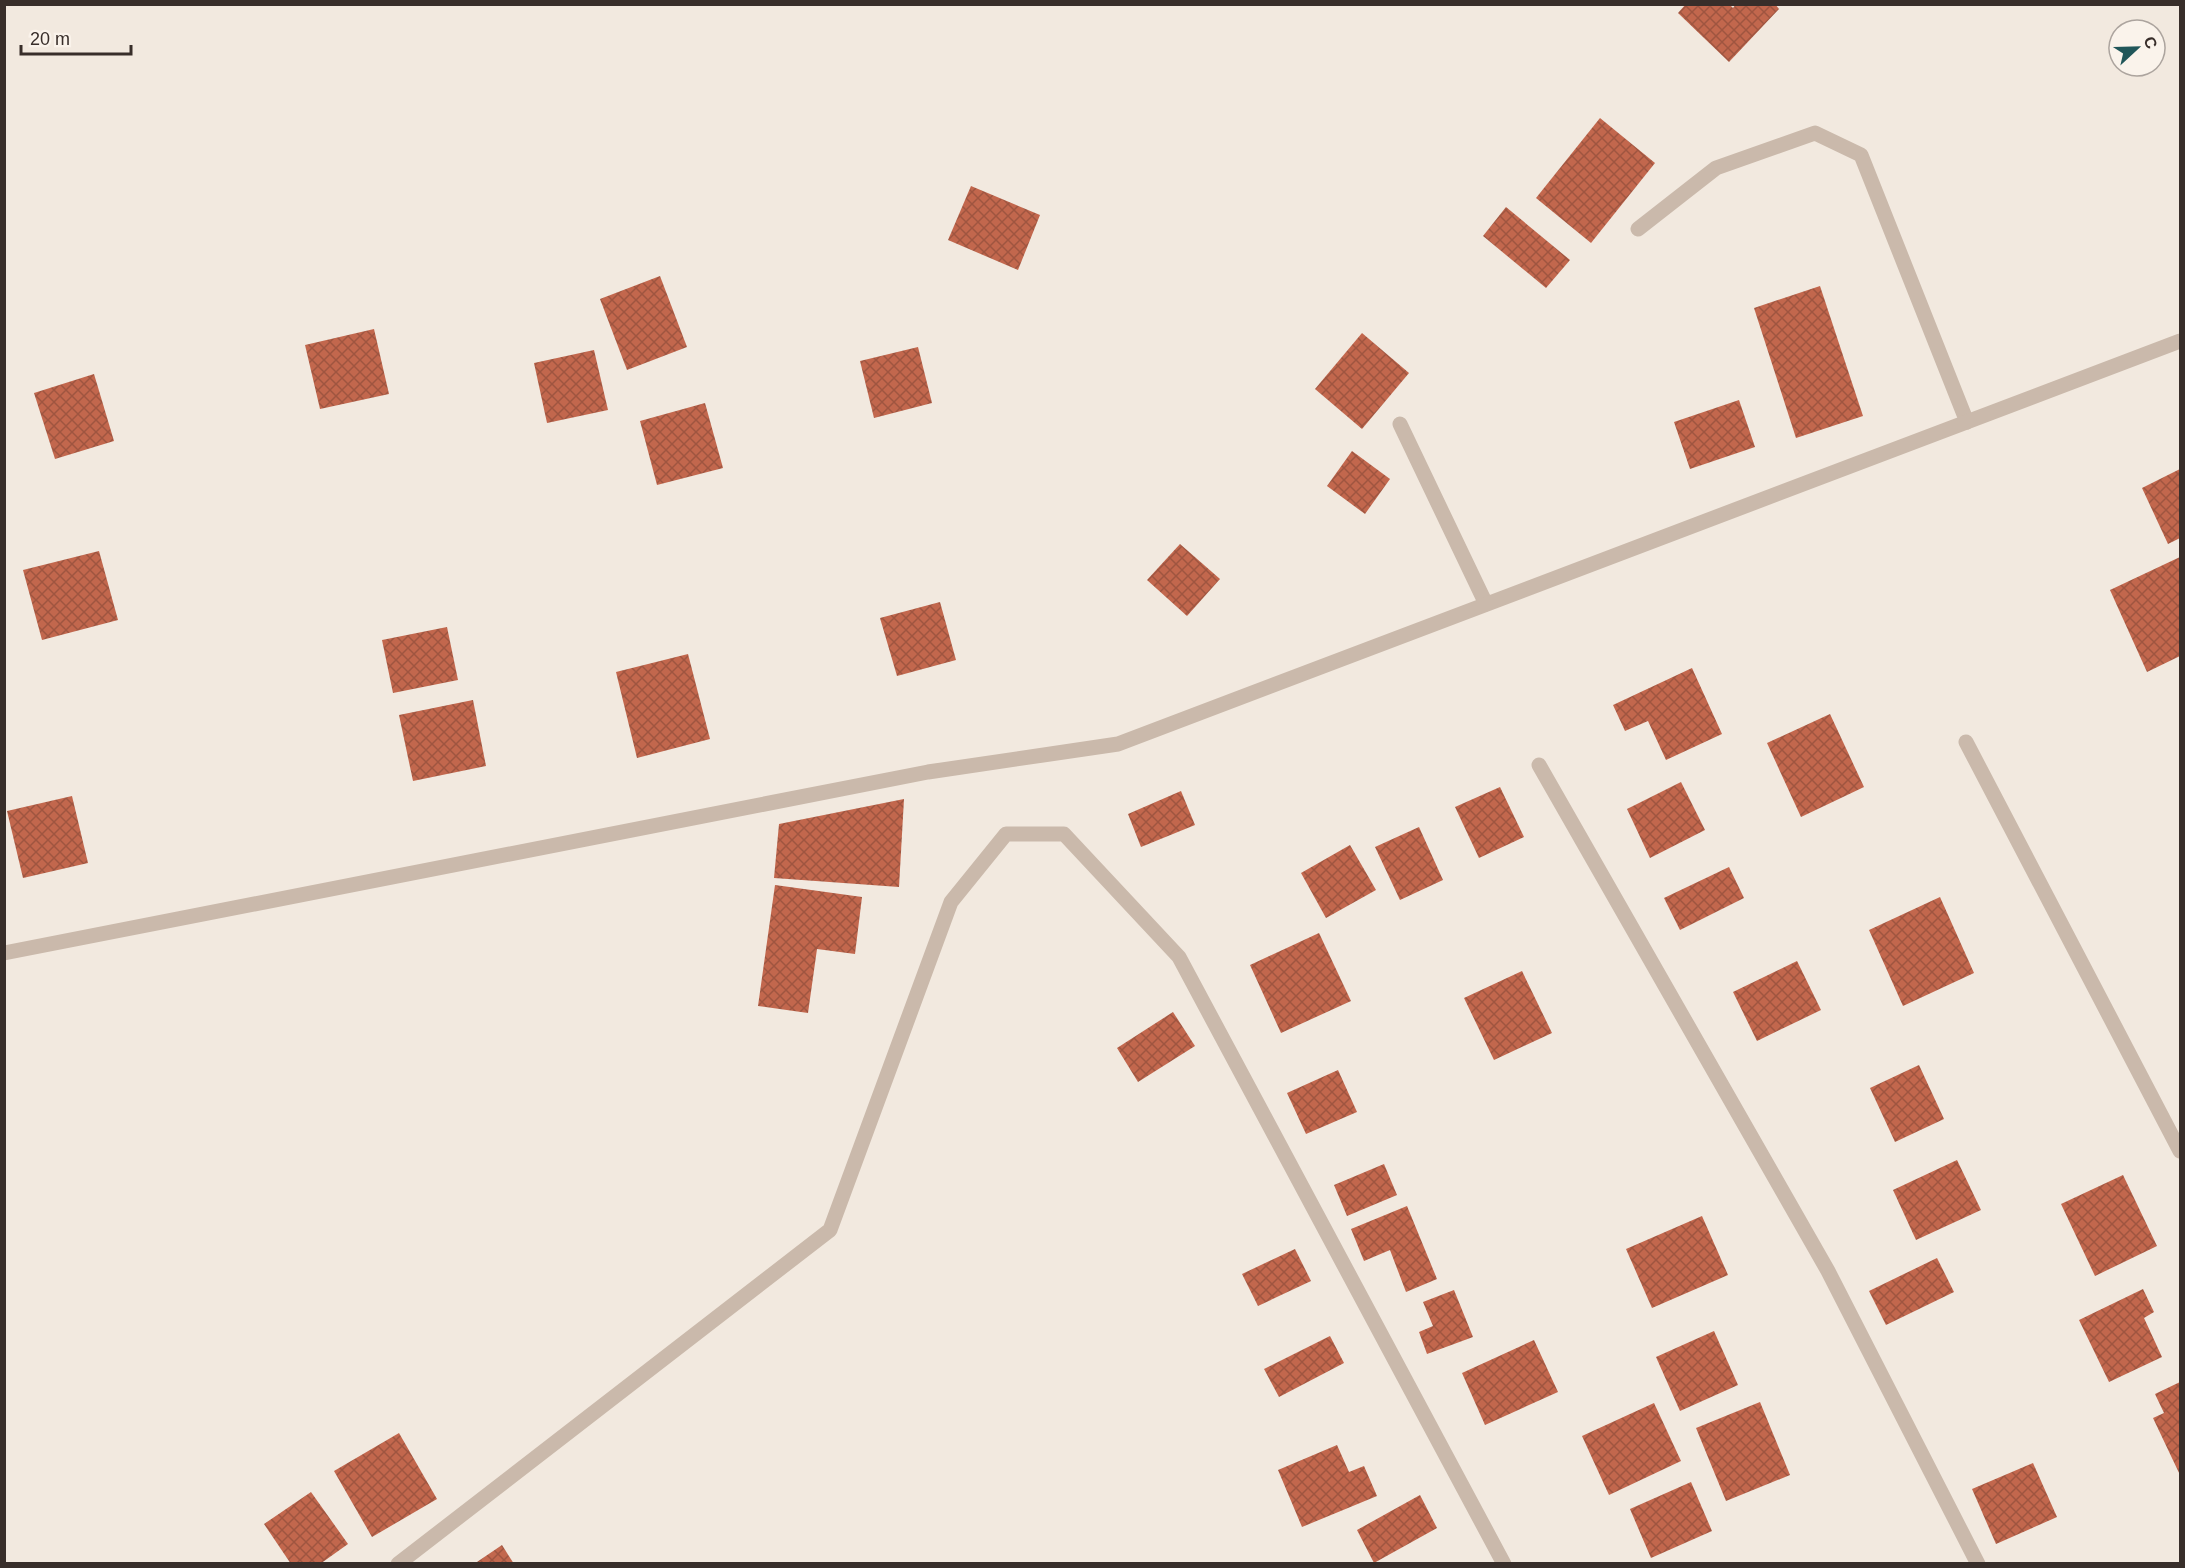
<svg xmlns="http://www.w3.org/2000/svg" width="2185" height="1568" font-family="Arial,sans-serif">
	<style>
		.building { fill: url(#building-cross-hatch) }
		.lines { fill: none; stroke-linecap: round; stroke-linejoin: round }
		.minor { stroke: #cab9ab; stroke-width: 15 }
	</style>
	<defs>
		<pattern id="building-cross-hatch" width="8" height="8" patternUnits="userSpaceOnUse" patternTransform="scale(1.5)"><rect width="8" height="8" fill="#c2674d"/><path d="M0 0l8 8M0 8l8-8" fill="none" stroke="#9f5540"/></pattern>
	</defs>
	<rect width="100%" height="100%" fill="#f2e9df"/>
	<!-- building -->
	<g class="building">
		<path d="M 1686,4 L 1729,4 L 1733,8 L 1736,4 L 1775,4 L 1779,9 L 1729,62 L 1678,13 Z"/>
		<path d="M 1600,118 L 1655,163 L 1591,243 L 1536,198 Z"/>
		<path d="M 971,186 L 1040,215 L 1018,270 L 948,240 Z"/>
		<path d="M 1506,207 L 1570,260 L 1546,288 L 1483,236 Z"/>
		<path d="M 660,276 L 687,347 L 627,370 L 600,299 Z"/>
		<path d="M 1820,286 L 1863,416 L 1796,438 L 1754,308 Z"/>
		<path d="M 374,329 L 389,394 L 320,409 L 305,345 Z"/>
		<path d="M 1362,333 L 1409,373 L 1362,429 L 1315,389 Z"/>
		<path d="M 918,347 L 932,403 L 874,418 L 860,361 Z"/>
		<path d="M 594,350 L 608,410 L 547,423 L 534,363 Z"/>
		<path d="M 94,374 L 114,441 L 55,459 L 34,393 Z"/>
		<path d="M 1739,400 L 1755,447 L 1690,469 L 1674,422 Z"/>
		<path d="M 705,403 L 723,468 L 657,485 L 640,421 Z"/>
		<path d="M 1352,451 L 1390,479 L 1365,514 L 1327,486 Z"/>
		<path d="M 2180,469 L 2180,538 L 2168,544 L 2142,488 Z"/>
		<path d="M 1180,544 L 1220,579 L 1187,616 L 1147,580 Z"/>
		<path d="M 99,551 L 118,620 L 42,640 L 23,570 Z"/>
		<path d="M 2180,557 L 2180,656 L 2147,672 L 2110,590 Z"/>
		<path d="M 940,602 L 956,660 L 897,676 L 880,618 Z"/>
		<path d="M 447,627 L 458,680 L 393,693 L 382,640 Z"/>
		<path d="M 688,654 L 710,739 L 637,758 L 616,672 Z"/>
		<path d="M 1692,668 L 1722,734 L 1666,760 L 1648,721 L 1625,731 L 1613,705 Z"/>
		<path d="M 473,700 L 486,766 L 413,781 L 399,715 Z"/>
		<path d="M 1830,714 L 1864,787 L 1801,817 L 1767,743 Z"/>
		<path d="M 1681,782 L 1705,830 L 1650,858 L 1627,809 Z"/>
		<path d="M 1500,787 L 1524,837 L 1479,858 L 1455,807 Z"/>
		<path d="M 1181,791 L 1195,825 L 1141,847 L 1128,814 Z"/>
		<path d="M 72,796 L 88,863 L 23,878 L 7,811 Z"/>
		<path d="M 904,799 L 899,887 L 774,878 L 779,824 Z"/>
		<path d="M 1419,827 L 1443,880 L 1400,900 L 1375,847 Z"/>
		<path d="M 1350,845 L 1376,890 L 1326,918 L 1301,873 Z"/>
		<path d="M 1729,867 L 1744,898 L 1680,930 L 1664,898 Z"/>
		<path d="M 775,885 L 862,897 L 855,954 L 817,949 L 808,1013 L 758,1006 Z"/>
		<path d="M 1940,897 L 1974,973 L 1903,1006 L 1869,930 Z"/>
		<path d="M 1319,933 L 1351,1001 L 1281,1033 L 1250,965 Z"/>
		<path d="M 1797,961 L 1821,1010 L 1757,1041 L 1733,992 Z"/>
		<path d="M 1522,971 L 1552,1033 L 1494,1060 L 1464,998 Z"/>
		<path d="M 1173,1012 L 1195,1046 L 1138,1082 L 1117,1048 Z"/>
		<path d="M 1919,1065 L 1944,1119 L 1895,1142 L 1870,1088 Z"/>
		<path d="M 1338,1070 L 1357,1112 L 1306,1134 L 1287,1093 Z"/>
		<path d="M 1957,1160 L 1981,1210 L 1916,1240 L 1893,1190 Z"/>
		<path d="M 1384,1164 L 1397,1195 L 1347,1216 L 1334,1185 Z"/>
		<path d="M 2123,1175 L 2157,1246 L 2095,1276 L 2061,1204 Z"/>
		<path d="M 1407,1206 L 1437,1279 L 1406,1292 L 1390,1250 L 1364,1261 L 1351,1229 Z"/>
		<path d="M 1702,1216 L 1728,1275 L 1652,1308 L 1626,1249 Z"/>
		<path d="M 1295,1249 L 1311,1281 L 1258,1306 L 1242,1274 Z"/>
		<path d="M 1937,1258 L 1954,1292 L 1886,1325 L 1869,1291 Z"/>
		<path d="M 2143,1289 L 2154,1312 L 2144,1318 L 2162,1357 L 2109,1382 L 2079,1320 Z"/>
		<path d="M 1454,1290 L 1473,1337 L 1427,1354 L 1419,1332 L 1433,1326 L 1423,1302 Z"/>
		<path d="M 1714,1331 L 1738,1385 L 1680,1411 L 1656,1357 Z"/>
		<path d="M 1330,1336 L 1344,1363 L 1279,1397 L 1264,1369 Z"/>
		<path d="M 1534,1340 L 1558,1392 L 1485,1425 L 1462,1373 Z"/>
		<path d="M 2180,1382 L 2180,1475 L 2153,1418 L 2164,1413 L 2155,1394 Z"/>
		<path d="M 1760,1402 L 1790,1475 L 1726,1501 L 1696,1428 Z"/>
		<path d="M 1654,1403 L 1681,1461 L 1609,1495 L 1582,1436 Z"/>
		<path d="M 399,1433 L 437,1499 L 372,1537 L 334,1471 Z"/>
		<path d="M 1337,1445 L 1349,1472 L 1364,1466 L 1377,1496 L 1302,1527 L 1278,1470 Z"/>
		<path d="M 2033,1463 L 2057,1517 L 1996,1544 L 1972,1489 Z"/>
		<path d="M 1691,1482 L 1712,1531 L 1651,1558 L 1630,1509 Z"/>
		<path d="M 311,1492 L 348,1544 L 320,1564 L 291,1564 L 264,1524 Z"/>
		<path d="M 1420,1495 L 1437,1528 L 1374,1563 L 1357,1530 Z"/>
		<path d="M 502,1545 L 514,1564 L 474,1564 Z"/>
	</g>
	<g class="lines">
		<!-- minor -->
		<g class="minor">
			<path d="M 1638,229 L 1716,168 L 1815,133 L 1861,155 L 1967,422"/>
			<path d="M 1400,424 L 1486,604"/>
			<path d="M 1966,742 L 2180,1151"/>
			<path d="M 1539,765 L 1828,1271 L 1978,1564"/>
			<path d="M 4,953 L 928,772 L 1118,744 L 2180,341"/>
			<path d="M 398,1564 L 830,1230 L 951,902 L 1006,834 L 1064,834 L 1179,957 L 1504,1564"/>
		</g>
	</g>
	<!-- border -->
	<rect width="2185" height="1568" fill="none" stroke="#382e2a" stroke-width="12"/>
	<!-- north arrow -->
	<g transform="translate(2137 48) rotate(68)"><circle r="28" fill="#faf3eb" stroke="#aca49e" stroke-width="1.5"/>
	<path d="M0-4.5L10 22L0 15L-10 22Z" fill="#205659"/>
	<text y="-9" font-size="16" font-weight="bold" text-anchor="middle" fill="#382e2a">С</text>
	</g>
	<!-- scale -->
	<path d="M21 45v9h110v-9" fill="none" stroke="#382e2a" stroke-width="3"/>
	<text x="30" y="45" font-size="18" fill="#382e2a" stroke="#faf3eb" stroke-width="4.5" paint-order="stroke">20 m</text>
</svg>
